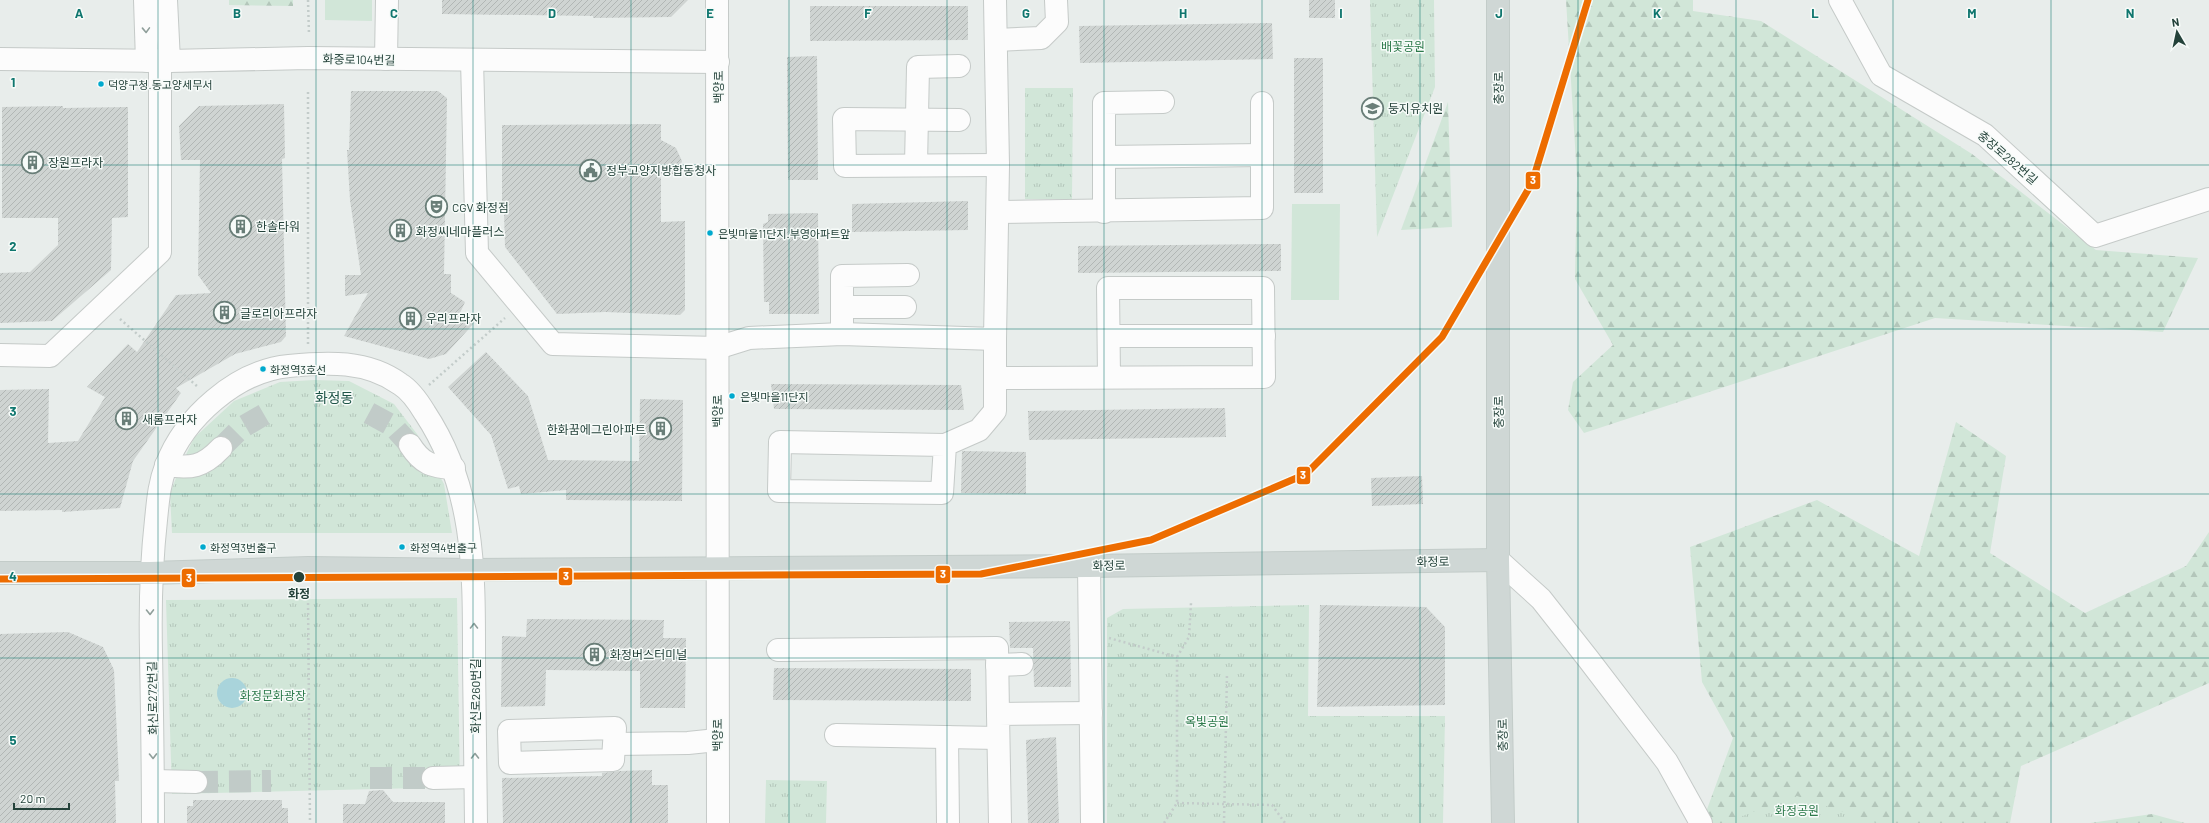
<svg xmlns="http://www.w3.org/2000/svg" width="2209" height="823" font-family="Barlow,'Noto Sans KR',sans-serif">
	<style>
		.grass { fill: #d1e6d8 }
		.forest { fill: url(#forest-firs) }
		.park { fill: url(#park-tufts) }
		.water { fill: #a9d4db }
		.building { fill: url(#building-hatch) }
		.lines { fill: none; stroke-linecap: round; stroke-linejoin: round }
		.minor-tunnel { stroke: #c1cbc8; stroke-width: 22; stroke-dasharray: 22 11; stroke-linecap: butt }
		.minor-casing { stroke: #c5cac8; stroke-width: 24 }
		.major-casing { stroke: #c3ccc9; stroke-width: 24 }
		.path { stroke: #c3ccca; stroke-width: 2.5; stroke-dasharray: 2 3; stroke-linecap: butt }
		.minor { stroke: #fcfcfc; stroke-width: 22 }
		.major { stroke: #cfd7d5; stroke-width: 22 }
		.metro-1-casing { stroke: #f7fbf9; stroke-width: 10 }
		.metro-1 { stroke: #ed6c00; stroke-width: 7 }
		.oneway { stroke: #909f9b }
		.grid { fill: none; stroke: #0f766e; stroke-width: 1; stroke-opacity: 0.55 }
		.bus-dot { fill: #00a9ce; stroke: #f7fbf9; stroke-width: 1.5 }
		.stop-dot { fill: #24423a; stroke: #f7fbf9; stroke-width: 1.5 }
		.labels { text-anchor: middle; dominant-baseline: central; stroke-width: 3; stroke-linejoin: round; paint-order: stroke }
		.bus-label { font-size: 11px; fill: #24423a; stroke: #f7fbf9; text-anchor: start }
		.park-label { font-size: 12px; fill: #2d7a4b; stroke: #f7fbf9 }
		.street-label { font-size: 12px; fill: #24423a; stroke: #f7fbf9 }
		.poi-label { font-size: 12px; fill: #24423a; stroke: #f7fbf9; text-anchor: start }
		.stop-label { font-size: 12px; font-weight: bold; fill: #24423a; stroke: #f7fbf9 }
		.quarter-label { font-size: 14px; fill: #1f5548; stroke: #f7fbf9 }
		.grid-label { font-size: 13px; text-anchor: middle; font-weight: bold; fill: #0f766e; stroke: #f7fbf9; stroke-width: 3; stroke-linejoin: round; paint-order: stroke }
		.line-badge { stroke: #f7fbf9; stroke-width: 1.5 }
		.badge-label { font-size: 11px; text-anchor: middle; font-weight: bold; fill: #fff }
	</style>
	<defs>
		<pattern id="forest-firs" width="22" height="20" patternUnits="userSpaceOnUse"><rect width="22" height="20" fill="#d1e6d8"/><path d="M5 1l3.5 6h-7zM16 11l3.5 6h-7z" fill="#b3c6ba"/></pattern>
		<pattern id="park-tufts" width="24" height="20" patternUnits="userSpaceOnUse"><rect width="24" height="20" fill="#d1e6d8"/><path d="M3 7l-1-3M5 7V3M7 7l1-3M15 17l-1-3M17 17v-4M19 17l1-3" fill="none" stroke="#b3c6ba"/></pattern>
		<pattern id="building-hatch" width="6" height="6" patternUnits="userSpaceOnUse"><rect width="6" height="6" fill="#cfd4d2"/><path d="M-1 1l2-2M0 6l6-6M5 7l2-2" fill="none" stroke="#b2b7b5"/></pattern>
	</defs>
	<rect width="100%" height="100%" fill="#e8edeb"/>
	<!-- grass -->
	<g class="grass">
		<path d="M 325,0 L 372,0 L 372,21 L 325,20 Z"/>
		<path d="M 1292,204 L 1340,204 L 1339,300 L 1291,300 Z"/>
	</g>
	<!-- forest -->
	<g class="forest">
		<path d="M 229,0 L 293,0 L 293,6 L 229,5 Z"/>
		<path d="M 1566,0 L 1693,0 L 1693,11 L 1761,21 L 1972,154 L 2096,250 L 2198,258 L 2163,332 L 1935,318 L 1584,433 L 1568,410 L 1573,382 L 1613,345 L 1575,279 L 1577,178 Z"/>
		<path d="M 1448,102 L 1452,227 L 1401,230 Z"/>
		<path d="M 1956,422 L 2006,456 L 1990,553 L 2085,613 L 2186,566 L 2209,532 L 2209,683 L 2021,766 L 2010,823 L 1702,823 L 1733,738 L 1702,682 L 1690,547 L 1817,500 L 1919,556 Z"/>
		<path d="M 2152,814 L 2185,823 L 2090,823 Z"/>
	</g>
	<!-- park -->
	<g class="park">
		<path d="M 1370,0 L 1434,0 L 1435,87 L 1377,237 Z"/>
		<path d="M 1025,88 L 1073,88 L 1072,199 L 1025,199 Z"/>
		<path d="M 314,380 L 349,381 L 394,404 L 417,434 L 444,484 L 452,533 L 172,533 L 170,494 L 180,467 L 194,438 L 234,401 L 280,382 Z"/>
		<path d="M 457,598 L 460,787 L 172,794 L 166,600 Z"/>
		<path d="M 1309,605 L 1308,716 L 1445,716 L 1443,823 L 1107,823 L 1107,618 L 1123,609 Z"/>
		<path d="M 766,780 L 827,781 L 826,823 L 765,823 Z"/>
		<path d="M 1797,796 L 1876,823 L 1723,823 Z"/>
	</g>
	<!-- water -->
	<circle class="water" cx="232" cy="693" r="15"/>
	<!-- building -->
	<g class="building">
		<path d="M 442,0 L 688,0 L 671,17 L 593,18 L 593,16 L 442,14 Z"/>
		<rect x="1309" y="0" width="26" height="18"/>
		<path d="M 810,6 L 968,6 L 968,40 L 810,41 Z"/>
		<path d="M 1272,23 L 1273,59 L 1080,63 L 1079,26 Z"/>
		<path d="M 817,56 L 818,180 L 788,180 L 787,57 Z"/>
		<rect x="1294" y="58" width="29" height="135"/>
		<path d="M 351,91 L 438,91 L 447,98 L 444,274 L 451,274 L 451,293 L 465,302 L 460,313 L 474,323 L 446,354 L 429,359 L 344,336 L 368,293 L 345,296 L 345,275 L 361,275 L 350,200 L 347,150 L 349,150 Z"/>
		<path d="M 284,104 L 285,158 L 282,159 L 286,336 L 281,342 L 235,354 L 176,388 L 181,393 L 133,461 L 120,508 L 62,512 L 62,510 L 0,511 L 0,390 L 49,389 L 48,443 L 78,441 L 105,397 L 87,387 L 128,344 L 137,352 L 176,295 L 211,293 L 198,275 L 200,160 L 181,160 L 179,126 L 199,106 Z"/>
		<path d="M 63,106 L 63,108 L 128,107 L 128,217 L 112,218 L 111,270 L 52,321 L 0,323 L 0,273 L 30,272 L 58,245 L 58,218 L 2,218 L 2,107 Z"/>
		<path d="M 661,124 L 661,140 L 676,148 L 682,161 L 678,174 L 661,174 L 661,222 L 685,221 L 685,310 L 680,315 L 605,312 L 557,314 L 505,247 L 504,212 L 502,212 L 502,125 Z"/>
		<path d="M 968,201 L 968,230 L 852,232 L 852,204 Z"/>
		<path d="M 818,213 L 819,314 L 769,314 L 769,302 L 764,302 L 763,224 L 768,222 L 768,214 Z"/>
		<path d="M 1281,244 L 1281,271 L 1078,273 L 1078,246 Z"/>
		<path d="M 486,352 L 528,396 L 548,460 L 639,461 L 640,399 L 683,400 L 682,501 L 566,500 L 566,490 L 521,494 L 519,486 L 508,489 L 491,435 L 448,387 Z"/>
		<path d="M 771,384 L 961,385 L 964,410 L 774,409 Z"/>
		<path d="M 1225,408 L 1226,437 L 1029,440 L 1028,411 Z"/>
		<path d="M 962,451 L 1026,452 L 1026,494 L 961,493 Z"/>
		<path d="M 1422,476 L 1423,504 L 1372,506 L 1371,478 Z"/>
		<path d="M 1320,605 L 1426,607 L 1445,627 L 1445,705 L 1317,707 Z"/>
		<path d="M 527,619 L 664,620 L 663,638 L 686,638 L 685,708 L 640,708 L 640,671 L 546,670 L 545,706 L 501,707 L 502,636 L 526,637 Z"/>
		<path d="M 1070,621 L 1071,687 L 1034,687 L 1033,648 L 1010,648 L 1009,622 Z"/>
		<path d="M 68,632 L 103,647 L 114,670 L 119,781 L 115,781 L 116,823 L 0,823 L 0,634 Z"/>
		<path d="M 774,668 L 971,669 L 971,701 L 773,700 Z"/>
		<path d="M 1056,737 L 1059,823 L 1028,823 L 1026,740 Z"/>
		<path d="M 652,770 L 652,785 L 668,785 L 668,823 L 503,823 L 502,778 L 602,776 L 602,773 L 620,771 Z"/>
		<path d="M 383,790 L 393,802 L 445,802 L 445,823 L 343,823 L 343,804 L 365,804 L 369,791 Z"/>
		<path d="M 193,800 L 282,800 L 282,808 L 288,808 L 288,823 L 187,823 L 187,806 L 193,806 Z"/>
	</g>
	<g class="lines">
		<!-- minor-tunnel -->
		<g class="minor-tunnel">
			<path d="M 369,413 L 393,426 L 410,445"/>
			<path d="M 221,448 L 241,428 L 265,414"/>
			<path d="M 370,778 L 433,778"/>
			<path d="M 196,782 L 271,781"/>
		</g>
		<defs>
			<g id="minor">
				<path d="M 145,0 L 147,61"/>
				<path d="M 166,0 L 169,61"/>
				<path d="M 717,0 L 718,823"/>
				<path d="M 1840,0 L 1881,75 L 1985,135 L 2095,236 L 2209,199"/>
				<path d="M 996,40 L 1041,38 L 1057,22 L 1056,0"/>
				<path d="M 0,59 L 169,61 L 308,58 L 718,62"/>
				<path d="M 386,59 L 387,0"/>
				<path d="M 472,60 L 477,253 L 553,344 L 717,348 L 749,338 L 842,334 L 995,339 L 998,165 L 995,0"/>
				<path d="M 959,120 L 844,119 L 845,166 L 998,165"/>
				<path d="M 1104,157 L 1262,155"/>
				<path d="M 916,165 L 918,67 L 959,66"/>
				<path d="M 998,212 L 1262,208 L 1262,103"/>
				<path d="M 1104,212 L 1104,103 L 1163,102"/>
				<path d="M 842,307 L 905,307"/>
				<path d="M 842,334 L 842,276 L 908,275"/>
				<path d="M 1109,336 L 1264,336"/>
				<path d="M 0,355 L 50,356 L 160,252 L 160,60"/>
				<path d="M 996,378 L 1264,377 L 1263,288 L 1108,288 L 1109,377"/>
				<path d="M 410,445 C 422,464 432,467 454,468"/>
				<path d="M 945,445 L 942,493 L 779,491 L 780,442 L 945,445 L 979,430 L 995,411 L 995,339"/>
				<path d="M 166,465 C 191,469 203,467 221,448"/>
				<path d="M 1498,560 L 1541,599 L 1589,660 L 1667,762 L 1701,823"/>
				<path d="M 1089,566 L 1092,823"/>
				<path d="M 778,650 L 997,648 L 998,714"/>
				<path d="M 997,665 L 1022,664"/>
				<path d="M 615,728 L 613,760 L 510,763 L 509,731 Z"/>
				<path d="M 836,735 L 998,738"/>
				<path d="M 947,737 L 948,823"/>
				<path d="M 615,744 L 688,743 L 717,740"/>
				<path d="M 433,778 L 475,777"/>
				<path d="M 153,781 L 196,782"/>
				<path d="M 153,823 C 153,766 152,709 151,652 C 150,607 151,565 156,520 C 158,501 159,484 166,466 C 184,418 236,371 289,366 C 327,362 367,360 400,384 C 410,390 419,403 425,413 C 476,490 474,574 474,663 C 475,716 475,770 476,823"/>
				<path d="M 1000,823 L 998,714 L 1091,713"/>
			</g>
			<g id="major">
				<path d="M 1498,0 L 1498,560 L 1503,823"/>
				<path d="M 0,573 L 150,573 L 308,568 L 473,570 L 1089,566 L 1498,560"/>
			</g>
		</defs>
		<!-- minor casing -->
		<use href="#minor" class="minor-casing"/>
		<!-- major casing -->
		<use href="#major" class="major-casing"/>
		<!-- path -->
		<g class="path">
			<path d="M 308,0 L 309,35"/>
			<path d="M 120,319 L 198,387"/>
			<path d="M 308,344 L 308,89"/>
			<path d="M 429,385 L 505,318"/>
			<path d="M 308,598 L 310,823"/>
			<path d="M 1109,638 L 1177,657"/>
			<path d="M 1177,803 L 1272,805 L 1285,823"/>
			<path d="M 1164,823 L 1177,803 L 1177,657 L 1189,637 L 1191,603"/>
			<path d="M 1224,823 L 1227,673"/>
		</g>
		<!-- minor -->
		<use href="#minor" class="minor"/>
		<!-- major -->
		<use href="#major" class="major"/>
		<defs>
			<path id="metro-1" d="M 0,579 L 981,574 L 1151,540 L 1306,474 L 1442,337 L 1532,183 L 1588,0"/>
		</defs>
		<!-- metro-1 casing -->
		<use href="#metro-1" class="metro-1-casing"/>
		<!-- metro-1 -->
		<use href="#metro-1" class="metro-1"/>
	</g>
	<!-- one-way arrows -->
	<defs><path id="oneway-chevron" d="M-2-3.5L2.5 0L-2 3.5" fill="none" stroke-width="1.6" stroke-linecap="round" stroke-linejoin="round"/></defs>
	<g class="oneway">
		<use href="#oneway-chevron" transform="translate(146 30) rotate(88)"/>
		<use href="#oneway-chevron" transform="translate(150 612) rotate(89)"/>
		<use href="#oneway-chevron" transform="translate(474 626) rotate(-90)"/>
		<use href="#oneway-chevron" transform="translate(153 756) rotate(89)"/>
		<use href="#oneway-chevron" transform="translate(475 756) rotate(-90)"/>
	</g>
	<!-- grid -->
	<path class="grid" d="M 158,0 L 158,823M 316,0 L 316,823M 473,0 L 473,823M 631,0 L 631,823M 789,0 L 789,823M 947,0 L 947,823M 1104,0 L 1104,823M 1262,0 L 1262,823M 1420,0 L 1420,823M 1578,0 L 1578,823M 1736,0 L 1736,823M 1893,0 L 1893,823M 2051,0 L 2051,823M 0,165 L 2209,165M 0,329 L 2209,329M 0,494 L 2209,494M 0,658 L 2209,658"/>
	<!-- icons -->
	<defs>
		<symbol id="school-ring" viewBox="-11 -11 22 22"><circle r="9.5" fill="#f7fbf9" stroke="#697e78" stroke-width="1.5"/><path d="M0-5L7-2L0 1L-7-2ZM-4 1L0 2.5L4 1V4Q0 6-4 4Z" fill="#697e78"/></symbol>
		<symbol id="building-ring" viewBox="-11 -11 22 22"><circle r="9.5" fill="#f7fbf9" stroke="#697e78" stroke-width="1.5"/><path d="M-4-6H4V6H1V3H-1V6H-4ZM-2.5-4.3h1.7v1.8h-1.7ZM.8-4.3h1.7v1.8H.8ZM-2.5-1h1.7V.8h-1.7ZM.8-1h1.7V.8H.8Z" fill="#697e78"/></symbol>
		<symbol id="civic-ring" viewBox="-11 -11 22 22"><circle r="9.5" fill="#f7fbf9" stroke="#697e78" stroke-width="1.5"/><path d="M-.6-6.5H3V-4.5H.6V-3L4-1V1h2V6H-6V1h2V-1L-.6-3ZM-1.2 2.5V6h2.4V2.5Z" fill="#697e78"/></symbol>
		<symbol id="theatre-ring" viewBox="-11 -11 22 22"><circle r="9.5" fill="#f7fbf9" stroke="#697e78" stroke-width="1.5"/><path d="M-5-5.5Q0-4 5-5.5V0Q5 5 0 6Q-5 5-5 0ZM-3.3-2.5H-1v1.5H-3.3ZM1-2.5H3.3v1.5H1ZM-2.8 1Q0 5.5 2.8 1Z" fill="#697e78"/></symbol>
	</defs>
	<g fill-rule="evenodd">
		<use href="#school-ring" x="1360" y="96" width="25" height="25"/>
		<use href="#building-ring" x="20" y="150" width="25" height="25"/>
		<use href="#civic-ring" x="578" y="158" width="25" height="25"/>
		<use href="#theatre-ring" x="424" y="194" width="25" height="25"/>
		<use href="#building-ring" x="228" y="214" width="25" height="25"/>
		<use href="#building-ring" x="388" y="218" width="25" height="25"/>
		<use href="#building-ring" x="212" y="300" width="25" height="25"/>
		<use href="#building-ring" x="398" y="306" width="25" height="25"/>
		<use href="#building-ring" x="114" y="406" width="25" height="25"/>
		<use href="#building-ring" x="648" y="416" width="25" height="25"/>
		<use href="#building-ring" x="582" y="642" width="25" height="25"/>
	</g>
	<!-- markers -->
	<g class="bus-dot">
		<circle cx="101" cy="84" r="3.5"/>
		<circle cx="710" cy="233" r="3.5"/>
		<circle cx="263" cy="369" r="3.5"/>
		<circle cx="732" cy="396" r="3.5"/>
		<circle cx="203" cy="547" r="3.5"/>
		<circle cx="402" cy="547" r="3.5"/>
	</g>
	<circle class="stop-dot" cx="299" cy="577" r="6"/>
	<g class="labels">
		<!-- bus labels -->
		<g class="bus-label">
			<text x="108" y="84">덕양구청.동고양세무서</text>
			<text x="718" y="233">은빛마을11단지.부영아파트앞</text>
			<text x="270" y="369">화정역3호선</text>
			<text x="740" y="396">은빛마을11단지</text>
			<text x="210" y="547">화정역3번출구</text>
			<text x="410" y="547">화정역4번출구</text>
		</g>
		<!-- park labels -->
		<g class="park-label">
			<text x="1403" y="46">배꽃공원</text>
			<text x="273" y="695">화정문화광장</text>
			<text x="1207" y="721">옥빛공원</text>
			<text x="1797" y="810">화정공원</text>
		</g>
		<!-- street labels -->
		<g class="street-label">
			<text transform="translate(359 59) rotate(1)">화중로104번길</text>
			<text transform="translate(718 87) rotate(-90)">백양로</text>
			<text transform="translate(1498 88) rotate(-90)">충장로</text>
			<text transform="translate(2008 157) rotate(41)">충장로282번길</text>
			<text transform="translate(717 411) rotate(-90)">백양로</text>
			<text transform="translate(1498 412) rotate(-90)">충장로</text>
			<text transform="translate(1433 561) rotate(-1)">화정로</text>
			<text transform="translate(1109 565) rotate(-1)">화정로</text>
			<text transform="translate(475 696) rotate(-90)">화신로260번길</text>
			<text transform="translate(152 698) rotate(-91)">화신로272번길</text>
			<text transform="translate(717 735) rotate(-90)">백양로</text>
			<text transform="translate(1502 735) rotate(-91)">충장로</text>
		</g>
		<!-- poi labels -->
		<g class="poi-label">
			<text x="1388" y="108">둥지유치원</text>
			<text x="48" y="162">장원프라자</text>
			<text x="606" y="170">정부고양지방합동청사</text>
			<text x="452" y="207">CGV 화정점</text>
			<text x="256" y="226">한솔타워</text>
			<text x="416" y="231">화정씨네마플러스</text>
			<text x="240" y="313">글로리아프라자</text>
			<text x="426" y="318">우리프라자</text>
			<text x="142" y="419">새롬프라자</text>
			<text x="646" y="429" text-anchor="end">한화꿈에그린아파트</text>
			<text x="610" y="654">화정버스터미널</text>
		</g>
		<!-- stop labels -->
		<g class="stop-label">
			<text x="299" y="593">화정</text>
		</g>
		<!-- quarter labels -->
		<g class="quarter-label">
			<text x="334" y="397">화정동</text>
		</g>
	</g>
	<g class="grid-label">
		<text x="79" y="18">A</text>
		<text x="237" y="18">B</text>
		<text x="394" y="18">C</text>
		<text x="552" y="18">D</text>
		<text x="710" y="18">E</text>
		<text x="868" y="18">F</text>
		<text x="1026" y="18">G</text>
		<text x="1183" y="18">H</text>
		<text x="1341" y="18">I</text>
		<text x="1499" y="18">J</text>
		<text x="1657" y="18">K</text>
		<text x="1815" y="18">L</text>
		<text x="1972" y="18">M</text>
		<text x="2130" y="18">N</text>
		<text x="13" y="87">1</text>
		<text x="13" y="251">2</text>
		<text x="13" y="416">3</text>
		<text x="13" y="581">4</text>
		<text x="13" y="745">5</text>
	</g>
	<g class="line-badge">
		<rect x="1525" y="171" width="16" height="19" rx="4" fill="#ed6c00"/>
		<rect x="1296" y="466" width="15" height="19" rx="4" fill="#ed6c00"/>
		<rect x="935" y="565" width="16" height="19" rx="4" fill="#ed6c00"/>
		<rect x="558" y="567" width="15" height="19" rx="4" fill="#ed6c00"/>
		<rect x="181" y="568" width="15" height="20" rx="4" fill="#ed6c00"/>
	</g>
	<g class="badge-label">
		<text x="1533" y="184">3</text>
		<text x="1303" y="479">3</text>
		<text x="943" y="578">3</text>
		<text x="566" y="580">3</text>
		<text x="189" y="582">3</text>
	</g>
	<!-- north arrow -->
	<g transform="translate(2177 32) rotate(351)" stroke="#f7fbf9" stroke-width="3" paint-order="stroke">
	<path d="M0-3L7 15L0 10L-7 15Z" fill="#24423a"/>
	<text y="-6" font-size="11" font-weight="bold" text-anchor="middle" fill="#24423a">N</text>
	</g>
	<!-- scale -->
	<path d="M14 803v6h55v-6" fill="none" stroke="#24423a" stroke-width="2"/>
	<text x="20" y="803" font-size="12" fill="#24423a" stroke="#f7fbf9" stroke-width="3" paint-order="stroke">20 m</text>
</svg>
